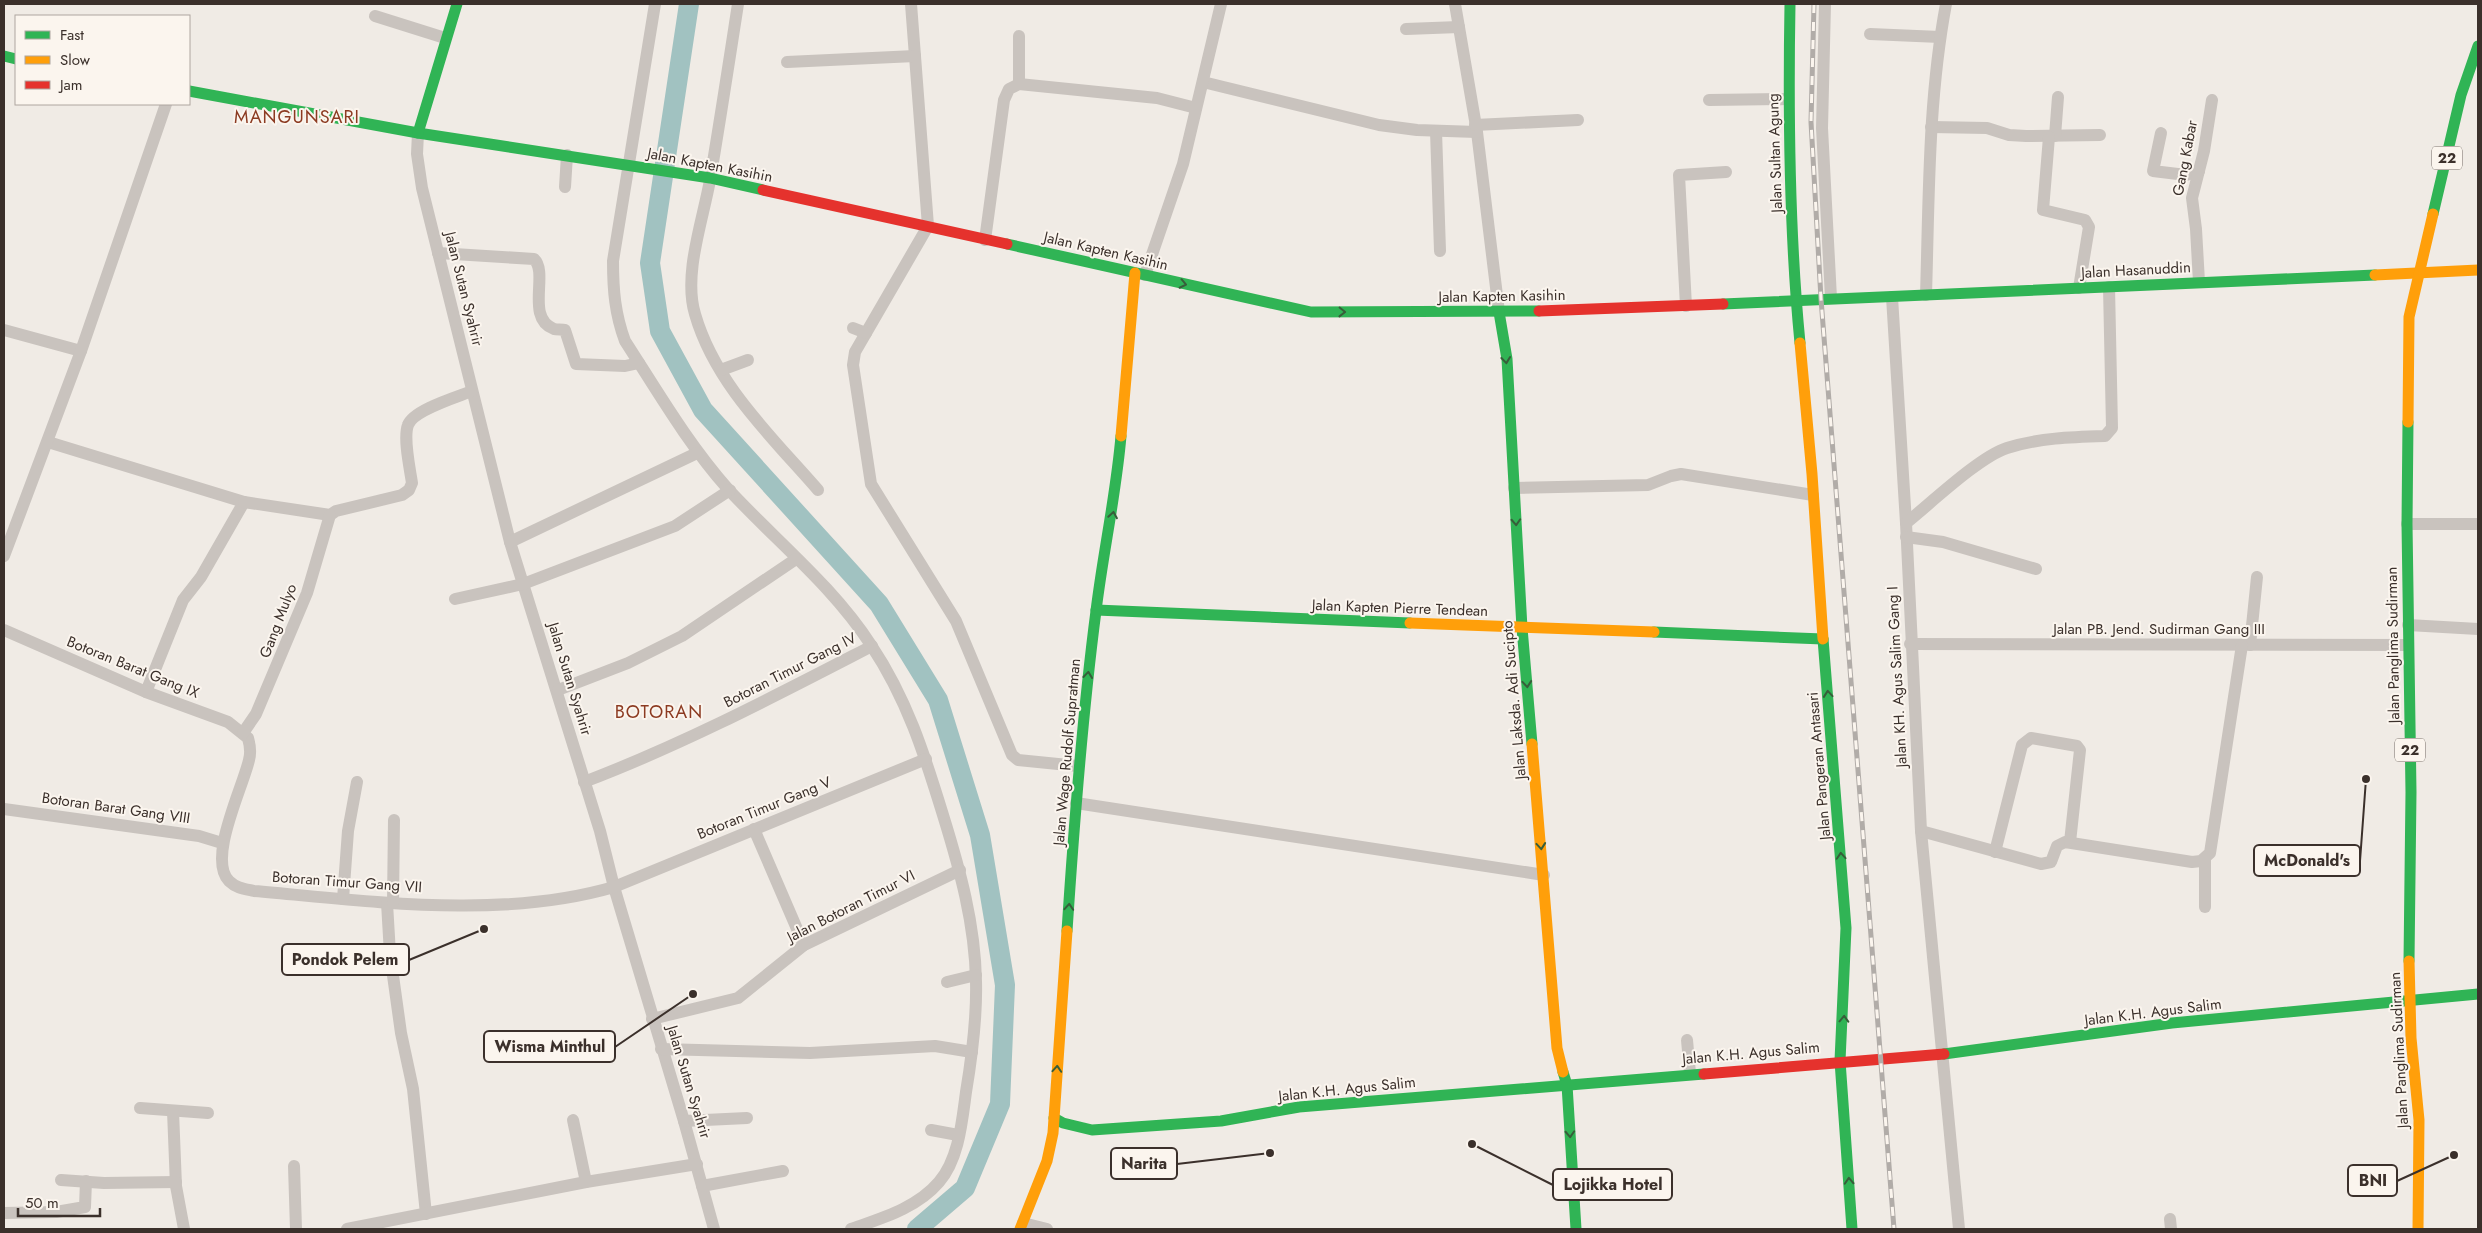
<svg xmlns="http://www.w3.org/2000/svg" width="2482" height="1233" font-family="Jost,sans-serif">
	<style>
		.lines { fill: none; stroke-linecap: round; stroke-linejoin: round }
		.stream { stroke: #a1c2c1; stroke-width: 3 }
		.river { stroke: #a1c2c1; stroke-width: 20 }
		.street { stroke: #c9c3be; stroke-width: 12 }
		.fast { stroke: #30b455; stroke-width: 11 }
		.slow { stroke: #ff9f0a; stroke-width: 11 }
		.jam { stroke: #e5322d; stroke-width: 11 }
		.rail-casing { stroke: #b1aca8; stroke-width: 5 }
		.rail { stroke: #fbf5ee; stroke-width: 3; stroke-dasharray: 9; stroke-linecap: butt }
		.oneway { stroke: #375e3a }
		.labels { text-anchor: middle; dominant-baseline: central; stroke-width: 4; stroke-linejoin: round; paint-order: stroke }
		.shield { fill: #fbf5ee; stroke: #756b66; stroke-width: 1 }
		.shield-label { font-size: 14px; font-weight: bold; fill: #3b302b }
		.street-label { font-size: 15px; fill: #3b302b; stroke: #fbf5ee }
		.quarter-label { font-size: 18px; letter-spacing: 1px; fill: #8c3b22; stroke: #fbf5ee }
		.leader { fill: none; stroke: #3b302b; stroke-width: 2 }
		.callout-dot { fill: #3b302b; stroke: #fbf5ee; stroke-width: 2 }
		.callout { fill: #fbf5ee; stroke: #3b302b; stroke-width: 2 }
		.callout-label { font-size: 16px; text-anchor: middle; font-weight: bold; fill: #3b302b }
	</style>
	<rect width="100%" height="100%" fill="#f0ebe5"/>
	<g class="lines">
		<!-- stream -->
		<path class="stream" d="M 919,1228 L 919,1229"/>
		<!-- river -->
		<path class="river" d="M 689,4 L 650,263 L 660,331 L 703,410 L 879,604 L 938,700 L 980,835 L 1005,985 L 1000,1104 L 965,1188 L 917,1229"/>
		<!-- street -->
		<g class="street">
			<path d="M 655,4 L 613,261 C 613,290 615,314 625,341 C 658,392 688,444 728,489 C 776,541 832,585 871,645 C 907,699 924,753 943,815 C 960,870 975,924 976,981 C 977,1018 972,1056 966,1092 C 962,1121 959,1159 939,1182 C 917,1208 882,1218 851,1229"/>
			<path d="M 738,4 C 729,62 720,121 710,180 C 703,220 683,274 695,314 C 715,384 772,437 818,490"/>
			<path d="M 911,4 L 928,226 L 855,352 L 853,365 L 871,484 L 956,621 L 1012,755 L 1018,760 L 1078,766"/>
			<path d="M 1455,4 L 1477,132 L 1499,312"/>
			<path d="M 1825,4 L 1822,128 L 1831,298"/>
			<path d="M 375,16 L 445,38"/>
			<path d="M 1406,29 L 1459,27"/>
			<path d="M 1870,34 L 1940,37"/>
			<path d="M 787,62 L 915,56"/>
			<path d="M 1203,82 L 1379,125 L 1417,130 L 1477,132"/>
			<path d="M 1019,84 L 1019,36"/>
			<path d="M 1709,100 L 1788,99"/>
			<path d="M 1475,125 L 1578,120"/>
			<path d="M 1931,127 L 1987,128 L 2009,135 L 2026,136 L 2100,135"/>
			<path d="M 1436,131 L 1440,251"/>
			<path d="M 418,133 L 417,154 L 422,188 L 510,542 L 600,831 L 614,887 L 684,1121 L 714,1229"/>
			<path d="M 2161,133 L 2153,171 L 2186,175 L 2199,171"/>
			<path d="M 2055,136 L 2058,97"/>
			<path d="M 2049,137 L 2043,210 L 2085,220 L 2089,227 L 2079,288"/>
			<path d="M 565,187 L 567,155"/>
			<path d="M 985,240 L 1004,100 L 1009,89 L 1019,84 L 1157,98 L 1196,108"/>
			<path d="M 438,253 L 534,259 C 549,273 525,318 554,329 C 557,330 562,329 565,330 L 576,364 L 625,366 L 639,363"/>
			<path d="M 1145,275 L 1183,164 L 1221,4"/>
			<path d="M 2199,282 L 2196,229 L 2192,198 L 2204,151 L 2212,100"/>
			<path d="M 1926,295 C 1929,198 1928,100 1946,4"/>
			<path d="M 1892,297 L 1906,523 L 1921,831 L 1959,1229"/>
			<path d="M 1686,306 L 1679,175 L 1726,172"/>
			<path d="M 853,328 L 866,333"/>
			<path d="M 4,330 L 81,351"/>
			<path d="M 721,370 L 748,360"/>
			<path d="M 48,442 L 244,502 L 201,577 L 183,600 L 146,692"/>
			<path d="M 1514,488 L 1648,485 L 1671,476 L 1681,474 L 1813,495"/>
			<path d="M 244,502 L 330,515 L 336,511 L 402,495 L 409,490 L 412,483 C 410,469 403,438 408,425 C 413,410 457,397 472,391"/>
			<path d="M 1906,523 C 1930,504 1979,457 2007,448 C 2038,438 2072,437 2105,436 L 2112,428 L 2109,287"/>
			<path d="M 2407,524 L 2478,524"/>
			<path d="M 1906,537 L 1943,542 L 2036,569"/>
			<path d="M 510,542 L 697,453"/>
			<path d="M 4,556 L 81,351 L 166,104"/>
			<path d="M 455,599 L 523,584 L 675,526 L 730,490"/>
			<path d="M 2408,625 L 2478,629"/>
			<path d="M 4,630 L 146,692 L 228,722 L 248,738 C 250,745 251,753 249,760 C 243,787 207,859 229,881 C 236,888 245,889 254,891 C 371,901 500,920 614,887 L 926,759"/>
			<path d="M 1910,644 L 2408,645"/>
			<path d="M 2250,645 L 2257,577"/>
			<path d="M 558,690 L 628,663 L 682,636 L 796,559"/>
			<path d="M 243,733 L 256,714 L 307,593 L 330,515"/>
			<path d="M 584,782 C 684,744 777,695 872,646"/>
			<path d="M 1076,803 L 1544,875"/>
			<path d="M 4,809 L 199,836 L 222,843"/>
			<path d="M 754,829 L 804,945"/>
			<path d="M 1921,831 L 2041,864 L 2051,862 L 2057,846 L 2065,842 L 2192,862 L 2201,861 L 2210,853 L 2242,645"/>
			<path d="M 1995,852 L 2022,745 L 2031,738 L 2077,746 L 2080,750 L 2070,842"/>
			<path d="M 2205,859 L 2205,907"/>
			<path d="M 343,899 L 348,831 L 357,782"/>
			<path d="M 387,903 L 390,954 L 401,1033 L 413,1089 L 426,1214"/>
			<path d="M 393,903 L 394,820"/>
			<path d="M 947,982 L 976,975"/>
			<path d="M 652,1019 L 738,998 L 804,945 L 960,870"/>
			<path d="M 1687,1040 L 1690,1073"/>
			<path d="M 661,1049 L 810,1053 L 935,1046 L 972,1052"/>
			<path d="M 140,1108 L 208,1113"/>
			<path d="M 173,1111 L 176,1186 L 184,1229"/>
			<path d="M 573,1120 L 586,1182"/>
			<path d="M 684,1121 L 747,1118"/>
			<path d="M 931,1130 L 958,1135"/>
			<path d="M 294,1166 L 296,1229"/>
			<path d="M 61,1180 L 104,1183 L 176,1182"/>
			<path d="M 702,1186 L 783,1171"/>
			<path d="M 4,1213 L 56,1212 L 85,1207 L 86,1181"/>
			<path d="M 2170,1219 L 2171,1229"/>
			<path d="M 1023,1223 L 1047,1229"/>
			<path d="M 347,1229 L 586,1182 L 697,1164"/>
		</g>
		<!-- fast -->
		<g class="fast">
			<path d="M 1790,4 C 1788,117 1789,230 1800,343"/>
			<path d="M 4,56 L 16,59"/>
			<path d="M 189,91 L 418,133 L 710,178 L 763,190"/>
			<path d="M 418,133 L 457,4"/>
			<path d="M 2433,214 L 2461,95 L 2478,46"/>
			<path d="M 1007,244 L 1311,312 L 1539,311"/>
			<path d="M 1723,304 L 2375,275"/>
			<path d="M 1499,312 L 1507,359 L 1522,628 L 1532,744"/>
			<path d="M 2408,422 L 2407,524 L 2411,792 L 2409,961"/>
			<path d="M 1096,610 L 1410,623"/>
			<path d="M 1654,632 L 1823,639"/>
			<path d="M 1823,639 L 1846,928 L 1840,1061 L 1852,1229"/>
			<path d="M 1067,931 C 1074,824 1082,718 1096,611 C 1103,553 1116,495 1121,436"/>
			<path d="M 1944,1054 L 2172,1023 L 2478,994"/>
			<path d="M 1563,1072 L 1567,1085 L 1576,1229"/>
			<path d="M 1054,1118 L 1063,1123 L 1092,1130 L 1221,1121 L 1299,1107 L 1704,1074"/>
		</g>
		<!-- slow -->
		<g class="slow">
			<path d="M 2375,275 L 2478,270"/>
			<path d="M 1800,343 L 1812,474 L 1823,639"/>
			<path d="M 2408,422 L 2409,317 L 2433,214"/>
			<path d="M 1121,436 L 1135,273"/>
			<path d="M 1410,623 L 1654,632"/>
			<path d="M 1532,744 L 1557,1048 L 1563,1072"/>
			<path d="M 2409,961 L 2411,1038 L 2419,1120 L 2418,1229"/>
			<path d="M 1020,1229 L 1047,1161 L 1053,1133 L 1067,931"/>
		</g>
		<!-- jam -->
		<g class="jam">
			<path d="M 763,190 L 1007,244"/>
			<path d="M 1539,311 L 1723,304"/>
			<path d="M 1704,1074 L 1944,1054"/>
		</g>
		<defs>
			<path id="rail" d="M 1814,4 L 1811,122 L 1821,299 L 1894,1229"/>
		</defs>
		<!-- rail casing -->
		<use href="#rail" class="rail-casing"/>
		<!-- rail -->
		<use href="#rail" class="rail"/>
	</g>
	<!-- one-way arrows -->
	<defs><path id="oneway-chevron" d="M-2-3.5L2.5 0L-2 3.5" fill="none" stroke-width="1.6" stroke-linecap="round" stroke-linejoin="round" transform="scale(1.25)"/></defs>
	<g class="oneway">
		<use href="#oneway-chevron" transform="translate(1183 284) rotate(12)"/>
		<use href="#oneway-chevron" transform="translate(1342 312) rotate(1)"/>
		<use href="#oneway-chevron" transform="translate(1506 360) rotate(84)"/>
		<use href="#oneway-chevron" transform="translate(1113 515) rotate(-81)"/>
		<use href="#oneway-chevron" transform="translate(1516 522) rotate(87)"/>
		<use href="#oneway-chevron" transform="translate(1088 675) rotate(-84)"/>
		<use href="#oneway-chevron" transform="translate(1527 684) rotate(85)"/>
		<use href="#oneway-chevron" transform="translate(1828 694) rotate(-95)"/>
		<use href="#oneway-chevron" transform="translate(1541 846) rotate(85)"/>
		<use href="#oneway-chevron" transform="translate(1841 856) rotate(-94)"/>
		<use href="#oneway-chevron" transform="translate(1069 907) rotate(-86)"/>
		<use href="#oneway-chevron" transform="translate(1844 1019) rotate(-88)"/>
		<use href="#oneway-chevron" transform="translate(1057 1069) rotate(-86)"/>
		<use href="#oneway-chevron" transform="translate(1570 1134) rotate(87)"/>
		<use href="#oneway-chevron" transform="translate(1849 1181) rotate(-93)"/>
	</g>
	<g class="labels">
		<!-- shield labels -->
		<g class="shield">
			<rect x="2432" y="146.5" width="30" height="23" rx="4"/>
			<rect x="2395" y="738.5" width="30" height="23" rx="4"/>
		</g>
		<g class="shield-label">
			<text x="2447" y="158">22</text>
			<text x="2410" y="750">22</text>
		</g>
		<!-- street labels -->
		<g class="street-label">
			<text transform="translate(1775 153) rotate(-92)">Jalan Sultan Agung</text>
			<text transform="translate(2185 158) rotate(-79)">Gang Kabar</text>
			<text transform="translate(710 165) rotate(11)">Jalan Kapten Kasihin</text>
			<text transform="translate(1106 251) rotate(13)">Jalan Kapten Kasihin</text>
			<text transform="translate(2136 270) rotate(-3)">Jalan Hasanuddin</text>
			<text transform="translate(464 289) rotate(76)">Jalan Sutan Syahrir</text>
			<text transform="translate(1502 296) rotate(-1)">Jalan Kapten Kasihin</text>
			<text transform="translate(1400 608) rotate(2)">Jalan Kapten Pierre Tendean</text>
			<text transform="translate(278 621) rotate(-69)">Gang Mulyo</text>
			<text x="2159" y="629">Jalan PB. Jend. Sudirman Gang III</text>
			<text transform="translate(2393 645) rotate(-91)">Jalan Panglima Sudirman</text>
			<text transform="translate(133 667) rotate(22)">Botoran Barat Gang IX</text>
			<text transform="translate(790 670) rotate(-27)">Botoran Timur Gang IV</text>
			<text transform="translate(1897 677) rotate(-93)">Jalan KH. Agus Salim Gang I</text>
			<text transform="translate(570 679) rotate(73)">Jalan Sutan Syahrir</text>
			<text transform="translate(1514 700) rotate(-95)">Jalan Laksda. Adi Sucipto</text>
			<text transform="translate(1067 752) rotate(-85)">Jalan Wage Rudolf Supratman</text>
			<text transform="translate(1819 766) rotate(-95)">Jalan Pangeran Antasari</text>
			<text transform="translate(116 808) rotate(8)">Botoran Barat Gang VIII</text>
			<text transform="translate(764 808) rotate(-22)">Botoran Timur Gang V</text>
			<text transform="translate(347 882) rotate(4)">Botoran Timur Gang VII</text>
			<text transform="translate(851 906) rotate(-27)">Jalan Botoran Timur VI</text>
			<text transform="translate(2153 1012) rotate(-7)">Jalan K.H. Agus Salim</text>
			<text transform="translate(2399 1050) rotate(-93)">Jalan Panglima Sudirman</text>
			<text transform="translate(1751 1053) rotate(-5)">Jalan K.H. Agus Salim</text>
			<text transform="translate(689 1082) rotate(73)">Jalan Sutan Syahrir</text>
			<text transform="translate(1347 1089) rotate(-6)">Jalan K.H. Agus Salim</text>
		</g>
		<!-- quarter labels -->
		<g class="quarter-label">
			<text x="297" y="117">MANGUNSARI</text>
			<text x="659" y="712">BOTORAN</text>
		</g>
	</g>
	<!-- callouts -->
	<path class="leader" d="M2366 779L2360 861M484 929L409 960M693 994L615 1047M1270 1153L1177 1164M2454 1155L2397 1181M1472 1144L1553 1185"/>
	<g class="callout-dot">
		<circle cx="2366" cy="779" r="5"/>
		<circle cx="484" cy="929" r="5"/>
		<circle cx="693" cy="994" r="5"/>
		<circle cx="1270" cy="1153" r="5"/>
		<circle cx="2454" cy="1155" r="5"/>
		<circle cx="1472" cy="1144" r="5"/>
	</g>
	<g class="callout">
		<rect x="2254" y="845" width="106" height="31" rx="5"/>
		<rect x="282" y="944" width="127" height="31" rx="5"/>
		<rect x="484" y="1031" width="131" height="31" rx="5"/>
		<rect x="1111" y="1148" width="66" height="31" rx="5"/>
		<rect x="2348" y="1165" width="49" height="31" rx="5"/>
		<rect x="1553" y="1169" width="119" height="31" rx="5"/>
	</g>
	<g class="callout-label">
		<text x="2307" y="866">McDonald's</text>
		<text x="345" y="965">Pondok Pelem</text>
		<text x="550" y="1052">Wisma Minthul</text>
		<text x="1144" y="1169">Narita</text>
		<text x="2373" y="1186">BNI</text>
		<text x="1613" y="1190">Lojikka Hotel</text>
	</g>
	<!-- border -->
	<rect width="2482" height="1233" fill="none" stroke="#3b302b" stroke-width="10"/>
	<!-- legend -->
	<rect x="15" y="15" width="175" height="90" fill="#fbf5ee" stroke="#aea6a0"/>
	<rect x="25" y="31" width="25" height="8" fill="#30b455" stroke="#aea6a0"/>
	<text x="60" y="40" font-size="15" fill="#3b302b">Fast</text>
	<rect x="25" y="56" width="25" height="8" fill="#ff9f0a" stroke="#aea6a0"/>
	<text x="60" y="65" font-size="15" fill="#3b302b">Slow</text>
	<rect x="25" y="81" width="25" height="8" fill="#e5322d" stroke="#aea6a0"/>
	<text x="60" y="90" font-size="15" fill="#3b302b">Jam</text>
	<!-- scale -->
	<path d="M18 1208v8h82v-8" fill="none" stroke="#3b302b" stroke-width="2.5"/>
	<text x="25" y="1208" font-size="15" fill="#3b302b" stroke="#fbf5ee" stroke-width="4" paint-order="stroke">50 m</text>
</svg>
